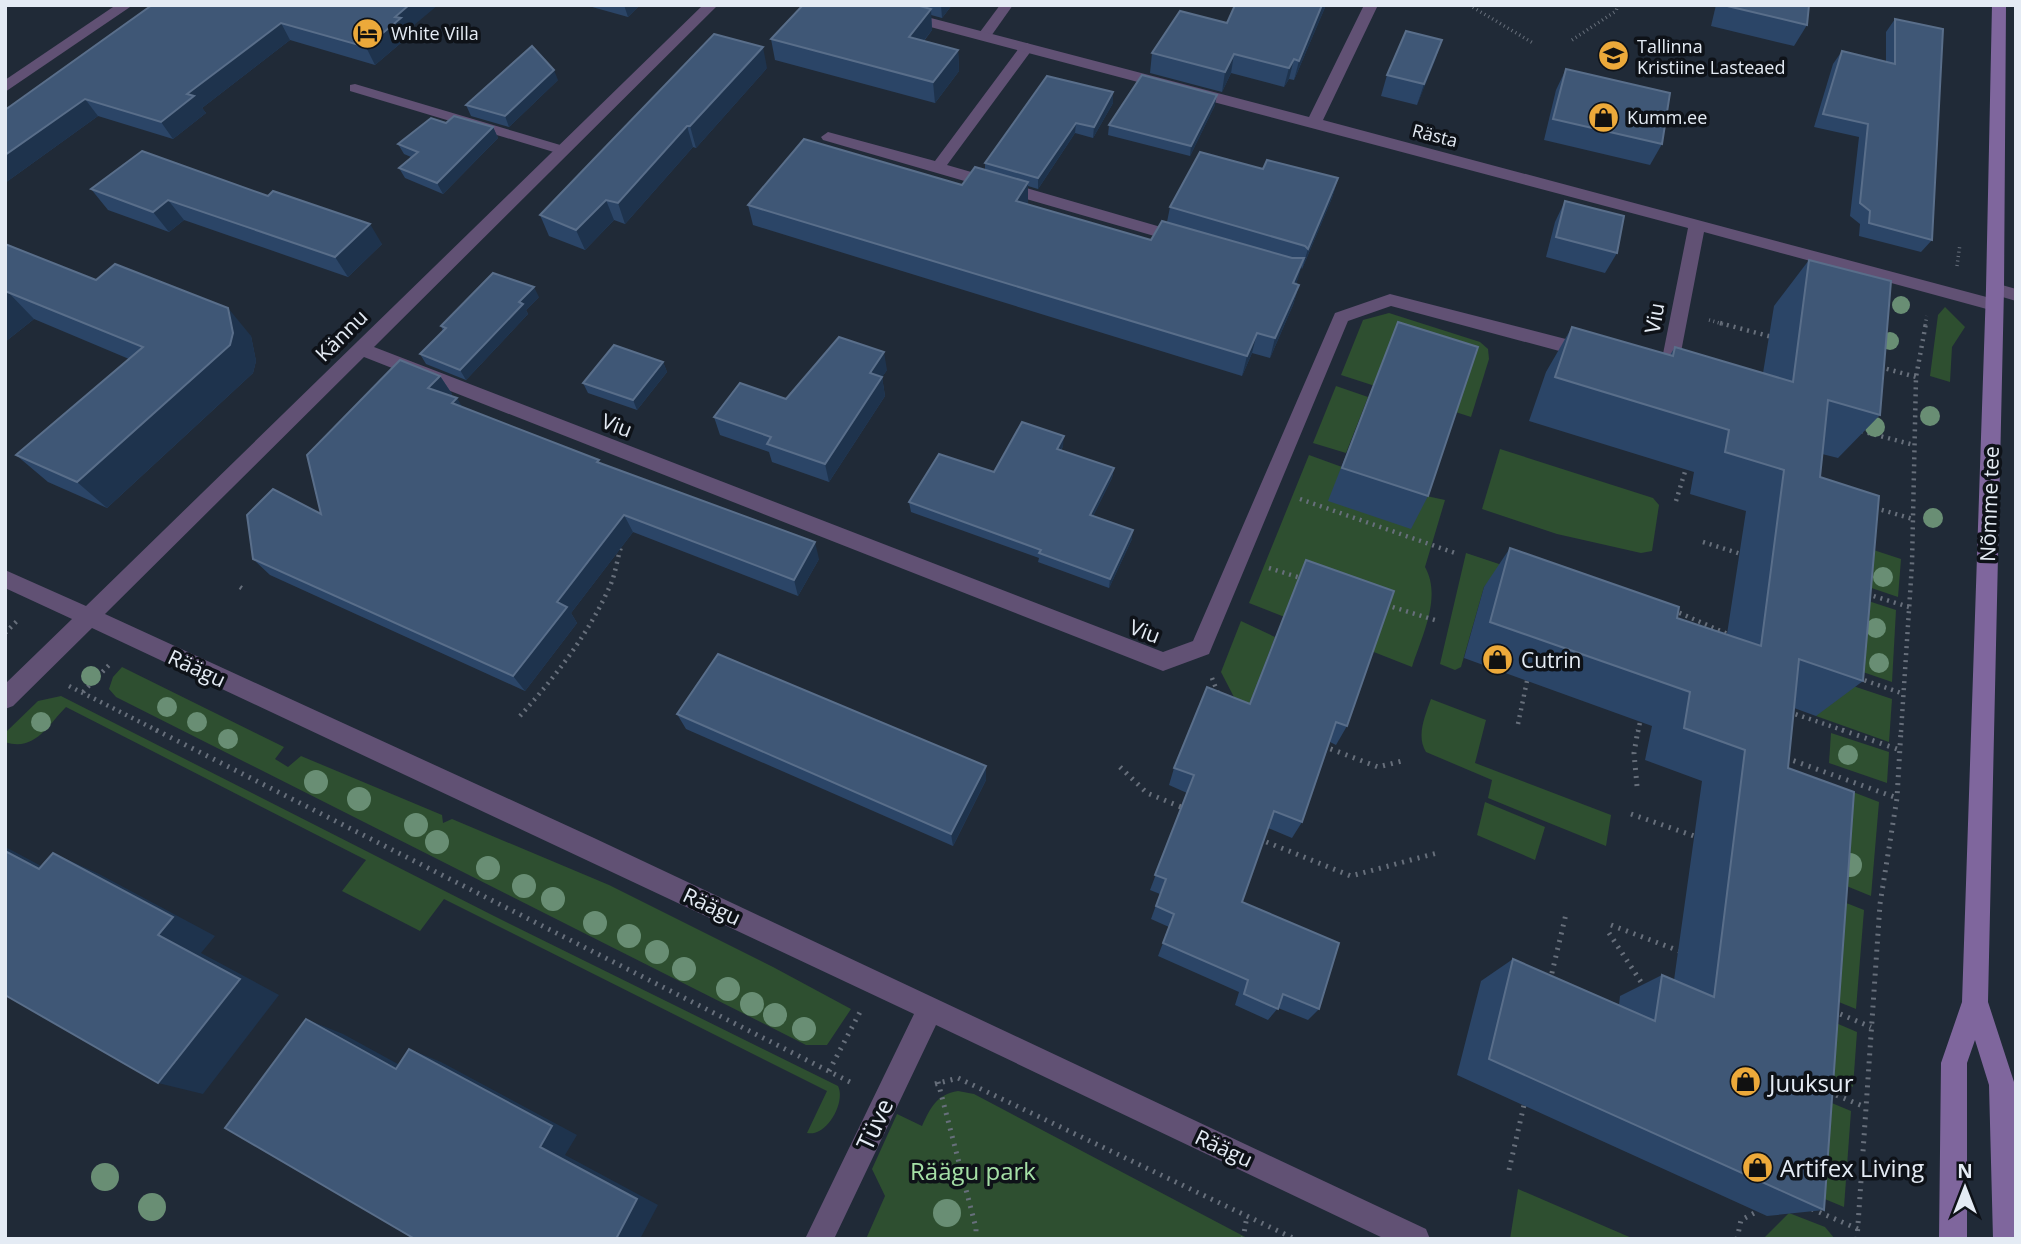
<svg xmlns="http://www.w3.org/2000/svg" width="2021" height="1244" font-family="'Open Sans',sans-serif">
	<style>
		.green { fill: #2e4f30 }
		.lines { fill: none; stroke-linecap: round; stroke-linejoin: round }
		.path-far2 { stroke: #676f7b; stroke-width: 3.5; stroke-dasharray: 1 3.5; stroke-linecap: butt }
		.path-far1 { stroke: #676f7b; stroke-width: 4.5; stroke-dasharray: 2 5; stroke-linecap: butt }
		.path { stroke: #676f7b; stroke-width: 5; stroke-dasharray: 2 6; stroke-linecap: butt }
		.lane { fill: #615174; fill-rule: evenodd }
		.street { fill: #615174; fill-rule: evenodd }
		.secondary { fill: #7f669d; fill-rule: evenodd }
		.tree { fill: #698e74 }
		.wall { fill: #2b4567 }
		.shaded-wall { fill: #1e334d }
		.building { fill: #3f5776; stroke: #596e8a; stroke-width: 2 }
		.labels { text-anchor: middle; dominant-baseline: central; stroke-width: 7; stroke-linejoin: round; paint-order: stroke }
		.far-poi-label { font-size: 18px; fill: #e4ebf4; stroke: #0e1218; text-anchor: start }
		.far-street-label { font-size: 18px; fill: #e4ebf4; stroke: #0e1218 }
		.street-label { font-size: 21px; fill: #e4ebf4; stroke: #0e1218 }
		.poi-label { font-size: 21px; fill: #e4ebf4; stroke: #0e1218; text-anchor: start }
		.near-poi-label { font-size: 24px; fill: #e4ebf4; stroke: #0e1218; text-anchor: start }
		.near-street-label { font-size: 24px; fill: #e4ebf4; stroke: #0e1218 }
		.near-park-label { font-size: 24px; fill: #a5e0a6; stroke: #0e1218 }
	</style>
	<rect width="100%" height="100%" fill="#202a37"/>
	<!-- green -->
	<g class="green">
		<path d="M 1945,307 L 1965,327 L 1952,347 L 1950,382 L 1930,376 L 1938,315 Z"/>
		<path d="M 1389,313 L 1480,342 L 1488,349 L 1489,359 L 1471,417 L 1341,375 L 1363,320 Z"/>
		<path d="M 1336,386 L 1368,397 L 1346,453 L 1313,443 Z"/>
		<path d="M 1500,449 L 1653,498 L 1659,505 L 1652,551 L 1641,553 L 1557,534 L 1482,509 Z"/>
		<path d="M 1309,455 L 1342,467 L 1329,501 L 1422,495 L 1445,500 L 1425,567 C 1442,597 1422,636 1412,667 L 1249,603 Z"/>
		<path d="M 1843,540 L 1901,559 L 1898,597 L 1839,577 Z"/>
		<path d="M 1466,553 L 1502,565 L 1484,587 L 1461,667 L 1455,670 L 1440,664 Z"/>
		<path d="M 1853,596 L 1896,610 L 1892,682 L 1822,658 Z"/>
		<path d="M 1241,621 L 1275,637 L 1249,706 L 1236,701 L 1221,672 Z"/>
		<path d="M 122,667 L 284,747 L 275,759 L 288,767 L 301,756 L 442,815 L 443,823 L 452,819 L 609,885 L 773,967 L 851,1009 L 827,1045 L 806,1045 L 116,697 L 109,689 L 113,677 Z"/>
		<path d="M 1820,675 L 1892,699 L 1889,742 L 1816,716 Z"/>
		<path d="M 61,696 L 494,916 L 838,1086 C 846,1102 827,1137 807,1133 L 827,1091 L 444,899 L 420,931 L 342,891 L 366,860 L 66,707 C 48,725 35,752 5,742 L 5,733 L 38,701 Z"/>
		<path d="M 1431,699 L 1486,720 L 1475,763 L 1611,815 L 1606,846 L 1488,798 L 1492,780 L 1426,752 C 1416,736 1425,716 1431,699 Z"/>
		<path d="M 1831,733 L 1889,752 L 1887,783 L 1829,763 Z"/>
		<path d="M 1827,782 L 1879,802 L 1871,896 L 1817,874 Z"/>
		<path d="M 1485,802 L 1545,827 L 1535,860 L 1477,835 Z"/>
		<path d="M 1816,891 L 1864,910 L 1856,1009 L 1807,989 Z"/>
		<path d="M 1803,1009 L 1857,1032 L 1853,1087 L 1798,1063 Z"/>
		<path d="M 1798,1089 L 1851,1111 L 1844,1207 L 1791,1185 Z"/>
		<path d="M 958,1091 L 974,1094 L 1249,1239 L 866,1239 L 885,1196 L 872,1169 L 897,1114 L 922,1126 C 931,1107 936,1095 958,1091 Z"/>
		<path d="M 1518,1189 L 1634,1239 L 1510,1239 Z"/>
		<path d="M 1789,1213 L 1825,1227 L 1835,1239 L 1763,1239 Z"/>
	</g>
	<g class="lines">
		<!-- path-far2 -->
		<g class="path-far2">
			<path d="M 1469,5 L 1533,43"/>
			<path d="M 1572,40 L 1616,11 L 1618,5"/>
			<path d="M 1957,266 L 1960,244"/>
			<path d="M 1709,320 L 1726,325"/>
			<path d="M 1925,325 L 1927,316"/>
		</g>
		<!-- path-far1 -->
		<g class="path-far1">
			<path d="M 1720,323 L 1772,337"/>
			<path d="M 1880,367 L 1916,377"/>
			<path d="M 1861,431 L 1914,445"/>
			<path d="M 1300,499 L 1455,553"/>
			<path d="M 1676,501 L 1687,465"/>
			<path d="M 1875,508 L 1913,519"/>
			<path d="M 1703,542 L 1744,555"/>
			<path d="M 1269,568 L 1304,579"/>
			<path d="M 240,587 L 243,589"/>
			<path d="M 1867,594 L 1909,607"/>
			<path d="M 1386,605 L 1438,621"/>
			<path d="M 1673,610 L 1732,636"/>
			<path d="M 5,633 L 17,621"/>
			<path d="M 1212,678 L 1219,696"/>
			<path d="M 1858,678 L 1904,694"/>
			<path d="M 69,686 L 160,732"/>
			<path d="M 83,692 L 112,662"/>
			<path d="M 1789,712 L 1848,732"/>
			<path d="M 520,716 C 555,677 588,635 610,586 C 616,573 617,558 622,544"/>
			<path d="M 1518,724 L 1527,681"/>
			<path d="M 1638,732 L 1640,722"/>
			<path d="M 1901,732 L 1912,564 L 1916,377 L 1926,323"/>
		</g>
		<!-- path -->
		<g class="path">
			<path d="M 156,730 L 854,1084"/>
			<path d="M 1842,730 L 1900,750"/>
			<path d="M 1323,746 L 1378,767 L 1402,761"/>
			<path d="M 1786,758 L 1897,798"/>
			<path d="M 1120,767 L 1147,793 L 1186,809"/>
			<path d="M 1637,786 L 1634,753 L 1638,730"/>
			<path d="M 1631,814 L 1700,838"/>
			<path d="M 1259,839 L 1351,876 L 1437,853"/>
			<path d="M 1611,925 L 1682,952"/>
			<path d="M 1609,933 L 1645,988"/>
			<path d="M 1550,981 L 1566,914"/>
			<path d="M 1833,1011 L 1871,1027"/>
			<path d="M 829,1071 L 860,1012"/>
			<path d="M 938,1082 L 976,1228 L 976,1239"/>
			<path d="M 935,1084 L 958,1078 L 1295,1239"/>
			<path d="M 1829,1092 L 1865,1107"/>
			<path d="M 1509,1170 L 1524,1105"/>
			<path d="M 1812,1209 L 1858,1229"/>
			<path d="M 1243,1239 L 1247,1216"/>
			<path d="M 1737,1239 L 1741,1220 L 1760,1210"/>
			<path d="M 1857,1239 L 1880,904 L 1897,798 L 1901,730"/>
		</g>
		<!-- lane -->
		<g class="lane">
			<path d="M 1000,5 L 1013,5 L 989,39 L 979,39 L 977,36 Z"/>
			<path d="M 1027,43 L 1034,47 L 947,165 L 1185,234 L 1188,238 L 1185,242 L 1175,242 L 823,140 L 821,137 L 828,132 L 935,161 L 1022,44 Z"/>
			<path d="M 355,84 L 567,147 L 569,150 L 567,153 L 557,153 L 350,91 L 350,85 Z"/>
		</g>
		<!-- street -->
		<g class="street">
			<path d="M 116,5 L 133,5 L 5,92 L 5,80 Z"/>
			<path d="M 703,5 L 718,5 L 374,347 L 1163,652 L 1193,641 L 1335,313 L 1390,294 L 1589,345 L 1595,347 L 1598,352 L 1595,357 L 1589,359 L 1391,306 L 1348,321 L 1209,654 L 1163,671 L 364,357 L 105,614 L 594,838 L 1426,1229 L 1430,1239 L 1385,1239 L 936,1025 L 834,1239 L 805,1239 L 914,1014 L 92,628 L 13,706 L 5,709 L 5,684 L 72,619 L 5,588 L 5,570 L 86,606 Z"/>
			<path d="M 857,5 L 881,5 L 1309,117 L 1364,5 L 1378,5 L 1323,120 L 1994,299 L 2003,305 L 1994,311 L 1704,232 L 1677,373 L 1674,378 L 1668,380 L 1655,376 L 1652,371 L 1655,366 L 1661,364 L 1688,228 L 859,8 Z"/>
			<path d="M 1995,283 L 2016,289 L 2016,301 L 1989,293 L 1986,289 Z"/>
		</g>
		<!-- secondary -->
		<path class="secondary" d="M 1992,5 L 2006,5 L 2004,289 L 1988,1002 L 2015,1085 L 2016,1239 L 1993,1239 L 1989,1085 L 1975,1040 L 1967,1063 L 1967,1239 L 1939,1239 L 1941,1063 L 1962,1002 L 1986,289 Z"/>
	</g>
	<!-- trees -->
	<g class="tree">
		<circle cx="1901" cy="305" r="9"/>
		<circle cx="1890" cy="341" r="9"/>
		<circle cx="1930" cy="416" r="10"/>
		<circle cx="1875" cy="427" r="10"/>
		<circle cx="1933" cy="518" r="10"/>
		<circle cx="1883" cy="577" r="10"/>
		<circle cx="1876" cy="628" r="10"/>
		<circle cx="1879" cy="663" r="10"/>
		<circle cx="91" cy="676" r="10"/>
		<circle cx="167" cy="707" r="10"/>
		<circle cx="41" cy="722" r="10"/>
		<circle cx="197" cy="722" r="10"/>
		<circle cx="228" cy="739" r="10"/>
		<circle cx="1848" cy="755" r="10"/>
		<circle cx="316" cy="782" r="12"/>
		<circle cx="359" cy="799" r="12"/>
		<circle cx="416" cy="825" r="12"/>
		<circle cx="437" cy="842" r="12"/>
		<circle cx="1850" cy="865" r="12"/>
		<circle cx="488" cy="868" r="12"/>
		<circle cx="524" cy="886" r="12"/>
		<circle cx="553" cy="899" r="12"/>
		<circle cx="595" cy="923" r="12"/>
		<circle cx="629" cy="936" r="12"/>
		<circle cx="657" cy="952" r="12"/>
		<circle cx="684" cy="969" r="12"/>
		<circle cx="728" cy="989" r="12"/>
		<circle cx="752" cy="1004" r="12"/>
		<circle cx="775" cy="1015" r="12"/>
		<circle cx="804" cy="1029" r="12"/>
		<circle cx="105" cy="1177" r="14"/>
		<circle cx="152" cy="1207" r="14"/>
		<circle cx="947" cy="1213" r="14"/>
	</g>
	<!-- wall -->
	<g class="wall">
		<path d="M 152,5 L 407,31 L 409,36 L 375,65 L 290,40 L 202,108 L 206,113 L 173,139 L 98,116 L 5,183 Z"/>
		<path d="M 585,5 L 640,5 L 628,17 Z"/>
		<path d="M 803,5 L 952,5 L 942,18 L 931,15 L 932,30 L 924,41 L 958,50 L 959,71 L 935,103 L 775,60 L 771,39 Z"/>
		<path d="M 1326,5 L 1294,80 L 1289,79 L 1284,87 L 1231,73 L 1222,92 L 1150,73 L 1152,53 L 1227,23 Z"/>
		<path d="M 1716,5 L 1809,5 L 1807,25 L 1794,46 L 1711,26 Z"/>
		<path d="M 1895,19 L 1932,240 L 1921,252 L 1859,236 L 1860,224 L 1850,216 L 1859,137 L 1814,127 L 1833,64 L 1842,51 L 1886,62 L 1886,32 Z"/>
		<path d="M 1442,40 L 1417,105 L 1381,96 L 1387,75 Z"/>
		<path d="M 767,68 L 696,148 L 693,147 L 625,224 L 614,220 L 585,250 L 549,236 L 540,215 Z"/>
		<path d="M 1566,69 L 1662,144 L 1650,165 L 1544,140 L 1556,90 Z"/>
		<path d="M 558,80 L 509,127 L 471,116 L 466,105 Z"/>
		<path d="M 1113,92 L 1113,103 L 1093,138 L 1075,133 L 1038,189 L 1028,186 L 1027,204 L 1151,240 L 1167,222 L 1170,207 L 1263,169 L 1338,178 L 1332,198 L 1302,269 L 1301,267 L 1296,284 L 1299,285 L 1293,305 L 1270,358 L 1252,353 L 1242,376 L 753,225 L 748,205 L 962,185 L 985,170 L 985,163 Z"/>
		<path d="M 1215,105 L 1190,156 L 1108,135 L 1109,125 Z"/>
		<path d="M 493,127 L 498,138 L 443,194 L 405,178 L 399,168 L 411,157 L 404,154 L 398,144 Z"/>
		<path d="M 142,151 L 382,244 L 348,277 L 184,220 L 169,232 L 108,210 L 91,189 Z"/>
		<path d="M 1565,201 L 1617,253 L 1605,273 L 1546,257 L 1555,222 Z"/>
		<path d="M 5,244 L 96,280 L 251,336 L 256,361 L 253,373 L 107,508 L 48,482 L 16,455 L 129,359 L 34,319 L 5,342 Z"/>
		<path d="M 1809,260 L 1880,415 L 1838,458 L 1822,454 L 1820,477 L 1863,681 L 1816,716 L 1794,708 L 1788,768 L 1824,1210 L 1767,1216 L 1457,1075 L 1481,981 L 1513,959 L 1619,1005 L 1620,996 L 1662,975 L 1674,980 L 1702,781 L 1645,760 L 1652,726 L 1464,658 L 1484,587 L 1510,548 L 1677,618 L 1727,634 L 1746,511 L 1690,494 L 1694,472 L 1529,421 L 1546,372 L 1572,327 L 1670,355 L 1675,347 L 1763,373 L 1774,306 Z"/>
		<path d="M 539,297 L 526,310 L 528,314 L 466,380 L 426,364 L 420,354 L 443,331 L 441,326 Z"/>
		<path d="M 1398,322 L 1428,496 L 1411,529 L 1328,501 Z"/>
		<path d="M 663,362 L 667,372 L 637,410 L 588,393 L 583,383 Z"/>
		<path d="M 887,370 L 882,377 L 885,396 L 829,482 L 772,462 L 769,452 L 720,435 L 714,417 L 786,399 Z"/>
		<path d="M 440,376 L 452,394 L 450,396 L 462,407 L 601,464 L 819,559 L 798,596 L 633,532 L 571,613 L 577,623 L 525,691 L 270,575 L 253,559 L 321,514 Z"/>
		<path d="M 1063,446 L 1061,451 L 1114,468 L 1112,478 L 1093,516 L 1132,539 L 1109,588 L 1038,562 L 1039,558 L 911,512 L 909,502 L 994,472 Z"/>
		<path d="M 1306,560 L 1347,726 L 1336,745 L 1330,742 L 1302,822 L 1292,838 L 1268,828 L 1242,902 L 1319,1009 L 1308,1020 L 1278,1008 L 1268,1020 L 1235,1005 L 1239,992 L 1158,956 L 1169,927 L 1151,919 L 1160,894 L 1150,890 L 1187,793 L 1169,785 L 1174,768 L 1249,704 Z"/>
		<path d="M 677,714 L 986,766 L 986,780 L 953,846 L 686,729 Z"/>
	</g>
	<!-- shaded-wall -->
	<g class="shaded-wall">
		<path d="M 409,5 L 438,5 L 407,31 L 409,36 L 375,65 L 366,47 L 395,17 Z"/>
		<path d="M 624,5 L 640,5 L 628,17 Z"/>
		<path d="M 941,5 L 952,5 L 942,18 Z"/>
		<path d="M 1322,5 L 1326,5 L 1294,80 L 1299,61 Z"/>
		<path d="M 931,9 L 932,30 L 910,58 L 909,37 Z"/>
		<path d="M 281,23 L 290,40 L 202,108 L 206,113 L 173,139 L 161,122 L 187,94 Z"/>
		<path d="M 1442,40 L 1435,61 L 1417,105 L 1424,84 Z"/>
		<path d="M 763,47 L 767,68 L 696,148 L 690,126 Z"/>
		<path d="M 958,50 L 959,71 L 935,103 L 933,82 Z"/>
		<path d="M 1234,54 L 1231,73 L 1222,92 L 1225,72 Z"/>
		<path d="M 1294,59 L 1289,79 L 1284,87 L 1289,68 Z"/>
		<path d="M 554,70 L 558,80 L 509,127 L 505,116 Z"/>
		<path d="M 1113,92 L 1113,103 L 1093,138 L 1094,127 Z"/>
		<path d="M 1217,95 L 1215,105 L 1190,156 L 1191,146 Z"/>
		<path d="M 85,99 L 98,116 L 5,183 L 5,155 Z"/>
		<path d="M 1076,123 L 1075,133 L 1038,189 L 1038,178 Z"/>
		<path d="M 687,126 L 693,147 L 625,224 L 618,203 Z"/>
		<path d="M 493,127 L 498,138 L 443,194 L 437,183 Z"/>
		<path d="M 1338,178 L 1332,198 L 1302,269 L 1308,249 Z"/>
		<path d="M 1028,182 L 1028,203 L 1015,221 L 1016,201 Z"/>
		<path d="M 168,200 L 184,220 L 169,232 L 153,212 Z"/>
		<path d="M 606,200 L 614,220 L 585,250 L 576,230 Z"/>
		<path d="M 370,224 L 382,244 L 348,277 L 335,257 Z"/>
		<path d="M 1304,258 L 1298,279 L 1288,303 L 1293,283 Z"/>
		<path d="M 1299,285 L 1293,305 L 1270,358 L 1275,338 Z"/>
		<path d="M 534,287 L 539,297 L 526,310 L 528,314 L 466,380 L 460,370 L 519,302 Z"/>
		<path d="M 6,290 L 34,319 L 5,342 L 5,291 Z"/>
		<path d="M 228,308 L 251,336 L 256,361 L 253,373 L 107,508 L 77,482 Z"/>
		<path d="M 1257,333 L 1252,353 L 1242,376 L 1247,356 Z"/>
		<path d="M 884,352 L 887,370 L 872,392 L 870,373 Z"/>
		<path d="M 663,362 L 667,372 L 637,410 L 633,400 Z"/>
		<path d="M 440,376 L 452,394 L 440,406 L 428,388 Z"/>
		<path d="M 882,377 L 885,396 L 829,482 L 825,464 Z"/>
		<path d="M 457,398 L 468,417 L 452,403 Z"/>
		<path d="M 1064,436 L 1063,446 L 1056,459 L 1057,449 Z"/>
		<path d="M 1114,468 L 1112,478 L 1089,524 L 1090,515 Z"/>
		<path d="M 624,515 L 633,532 L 571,613 L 577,623 L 525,691 L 513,676 L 557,602 Z"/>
		<path d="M 1133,530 L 1132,539 L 1109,588 L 1110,579 Z"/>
		<path d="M 815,542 L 819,559 L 798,596 L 794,580 Z"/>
		<path d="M 986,766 L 986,780 L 953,846 L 951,834 Z"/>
		<path d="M 5,847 L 13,851 L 86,890 L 39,869 L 5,851 Z"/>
		<path d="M 53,853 L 99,874 L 215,936 L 201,953 L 279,995 L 203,1094 L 158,1083 L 158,935 Z"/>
		<path d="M 306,1019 L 343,1034 L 429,1081 L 396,1069 Z"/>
		<path d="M 409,1049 L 441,1062 L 577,1135 L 565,1155 L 658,1205 L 640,1239 L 616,1239 L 540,1147 Z"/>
	</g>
	<!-- building -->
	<g class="building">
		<path d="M 152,5 L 409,5 L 395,17 L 401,18 L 366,47 L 281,23 L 187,94 L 194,96 L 161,122 L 85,99 L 5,155 L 5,110 Z"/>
		<path d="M 803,5 L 916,5 L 931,9 L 909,37 L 958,50 L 933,82 L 771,39 Z"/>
		<path d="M 1235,5 L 1322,5 L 1299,61 L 1294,59 L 1289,68 L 1234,54 L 1225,72 L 1152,53 L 1180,11 L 1227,23 Z"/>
		<path d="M 1723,5 L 1809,5 L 1807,25 Z"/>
		<path d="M 1895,19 L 1943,29 L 1932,240 L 1869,223 L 1870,211 L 1860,203 L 1868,124 L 1823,114 L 1842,51 L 1895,64 Z"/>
		<path d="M 1406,31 L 1442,40 L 1424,84 L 1387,75 Z"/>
		<path d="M 714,34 L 763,47 L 690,126 L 687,126 L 618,203 L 606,200 L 576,230 L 540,215 Z"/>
		<path d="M 532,46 L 554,70 L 505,116 L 466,105 Z"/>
		<path d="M 1566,69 L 1670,93 L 1662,144 L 1553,119 Z"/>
		<path d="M 1142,75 L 1217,95 L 1191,146 L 1109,125 Z"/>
		<path d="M 1047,76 L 1113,92 L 1094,127 L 1076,123 L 1038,178 L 985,163 Z"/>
		<path d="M 454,116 L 493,127 L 437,183 L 399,168 L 418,152 L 398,144 L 431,118 L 446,123 Z"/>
		<path d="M 804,139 L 962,185 L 975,167 L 1028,182 L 1016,201 L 1151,240 L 1162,221 L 1292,258 L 1304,258 L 1293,283 L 1299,285 L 1275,338 L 1257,333 L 1247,356 L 748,205 Z"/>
		<path d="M 142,151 L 268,196 L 273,191 L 370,224 L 335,257 L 168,200 L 153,212 L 91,189 Z"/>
		<path d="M 1200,152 L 1263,169 L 1267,160 L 1338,178 L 1308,249 L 1305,246 L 1170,207 Z"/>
		<path d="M 1565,201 L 1624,216 L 1617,253 L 1556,237 Z"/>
		<path d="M 5,244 L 96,280 L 115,264 L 228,308 L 233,333 L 230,345 L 77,482 L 16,455 L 143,347 L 5,291 Z"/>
		<path d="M 1809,260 L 1891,281 L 1880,415 L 1828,400 L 1820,477 L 1879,496 L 1863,681 L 1799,659 L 1788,768 L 1854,792 L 1824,1210 L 1489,1059 L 1513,959 L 1655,1021 L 1662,975 L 1714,997 L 1745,750 L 1684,728 L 1690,692 L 1490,622 L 1510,548 L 1679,607 L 1677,618 L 1761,646 L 1784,470 L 1725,452 L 1729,430 L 1555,377 L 1572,327 L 1673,356 L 1675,347 L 1793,382 Z"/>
		<path d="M 493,273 L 534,287 L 519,302 L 523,304 L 460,370 L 420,354 L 446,328 L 441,326 Z"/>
		<path d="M 1398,322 L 1478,347 L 1428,496 L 1342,468 Z"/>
		<path d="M 839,337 L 884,352 L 870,373 L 882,377 L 825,464 L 767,444 L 771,437 L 714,417 L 740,383 L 786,399 Z"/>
		<path d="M 614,345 L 663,362 L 633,400 L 583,383 Z"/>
		<path d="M 400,360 L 440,376 L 428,388 L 457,398 L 452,403 L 599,460 L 597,462 L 815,542 L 794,580 L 624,515 L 557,602 L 567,607 L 513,676 L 253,559 L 247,515 L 273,489 L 321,514 L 307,455 Z"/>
		<path d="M 1022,422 L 1064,436 L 1057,449 L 1114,468 L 1090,515 L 1133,530 L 1110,579 L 1039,553 L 1041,550 L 909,502 L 939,454 L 994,472 Z"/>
		<path d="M 1306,560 L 1394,591 L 1347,726 L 1336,722 L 1302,822 L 1274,811 L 1242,902 L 1339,943 L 1319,1009 L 1283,994 L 1278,1009 L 1244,994 L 1248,980 L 1163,943 L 1174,914 L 1156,906 L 1166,879 L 1155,875 L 1194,775 L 1174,768 L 1207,687 L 1250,704 Z"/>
		<path d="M 718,654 L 986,766 L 951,834 L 677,714 Z"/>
		<path d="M 5,851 L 39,869 L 53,853 L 173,917 L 158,935 L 240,979 L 158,1083 L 5,995 Z"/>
		<path d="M 306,1019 L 396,1069 L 409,1049 L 552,1126 L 540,1147 L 637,1199 L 616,1239 L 415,1239 L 225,1128 Z"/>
	</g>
	<!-- icons -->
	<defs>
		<symbol id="hotel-disc" viewBox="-11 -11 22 22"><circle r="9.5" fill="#eca93a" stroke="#0e1218"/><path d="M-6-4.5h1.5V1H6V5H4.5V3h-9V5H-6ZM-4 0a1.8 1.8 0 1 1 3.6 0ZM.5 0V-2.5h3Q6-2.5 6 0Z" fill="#111"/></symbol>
		<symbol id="school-disc" viewBox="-11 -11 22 22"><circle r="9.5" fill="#eca93a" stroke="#0e1218"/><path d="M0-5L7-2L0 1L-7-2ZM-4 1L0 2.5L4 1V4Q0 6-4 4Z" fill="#111"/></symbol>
		<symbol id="shop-disc" viewBox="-11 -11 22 22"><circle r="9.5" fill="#eca93a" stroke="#0e1218"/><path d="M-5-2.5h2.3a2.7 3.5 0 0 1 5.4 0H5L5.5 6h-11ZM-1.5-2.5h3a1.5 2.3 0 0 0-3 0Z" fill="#111"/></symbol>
	</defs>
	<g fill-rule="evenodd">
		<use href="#hotel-disc" x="350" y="16" width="35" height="35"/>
		<use href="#school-disc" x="1596" y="38" width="35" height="35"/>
		<use href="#shop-disc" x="1586" y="100" width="35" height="35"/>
		<use href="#shop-disc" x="1480" y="642" width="35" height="35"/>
		<use href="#shop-disc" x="1728" y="1064" width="35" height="35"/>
		<use href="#shop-disc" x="1740" y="1150" width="35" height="35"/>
	</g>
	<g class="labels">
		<!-- far-poi labels -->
		<g class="far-poi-label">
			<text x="391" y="33">White Villa</text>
			<text x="1637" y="46">Tallinna<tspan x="1637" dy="21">Kristiine Lasteaed</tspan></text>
			<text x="1627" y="117">Kumm.ee</text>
		</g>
		<!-- far-street labels -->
		<g class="far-street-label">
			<text transform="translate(1435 135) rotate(14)">Rästa</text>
		</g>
		<!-- street labels -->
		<g class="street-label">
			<text transform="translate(1654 318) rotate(-80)">Viu</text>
			<text transform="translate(341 335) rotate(-45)">Kännu</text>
			<text transform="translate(617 425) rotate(21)">Viu</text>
			<text transform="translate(1989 504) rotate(-88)">Nõmme tee</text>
			<text transform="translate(1145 631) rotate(21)">Viu</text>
			<text transform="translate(197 668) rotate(25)">Räägu</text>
			<text transform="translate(712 906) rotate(25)">Räägu</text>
			<text transform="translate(1224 1148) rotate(25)">Räägu</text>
		</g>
		<!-- poi labels -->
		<g class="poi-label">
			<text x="1521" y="660">Cutrin</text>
		</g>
		<!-- near-poi labels -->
		<g class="near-poi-label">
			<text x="1769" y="1082">Juuksur</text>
			<text x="1780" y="1167">Artifex Living</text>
		</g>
		<!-- near-street labels -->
		<g class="near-street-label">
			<text transform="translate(874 1124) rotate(-65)">Tüve</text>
		</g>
		<!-- near-park labels -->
		<g class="near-park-label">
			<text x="973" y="1170">Räägu park</text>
		</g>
	</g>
	<!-- border -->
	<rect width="2021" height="1244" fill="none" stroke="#e4ebf4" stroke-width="14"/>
	<!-- north arrow -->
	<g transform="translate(1965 1188)" stroke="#0e1218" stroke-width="5" paint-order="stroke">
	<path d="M0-5L12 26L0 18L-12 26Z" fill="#e4ebf4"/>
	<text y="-10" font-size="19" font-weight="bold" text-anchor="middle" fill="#e4ebf4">N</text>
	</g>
</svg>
